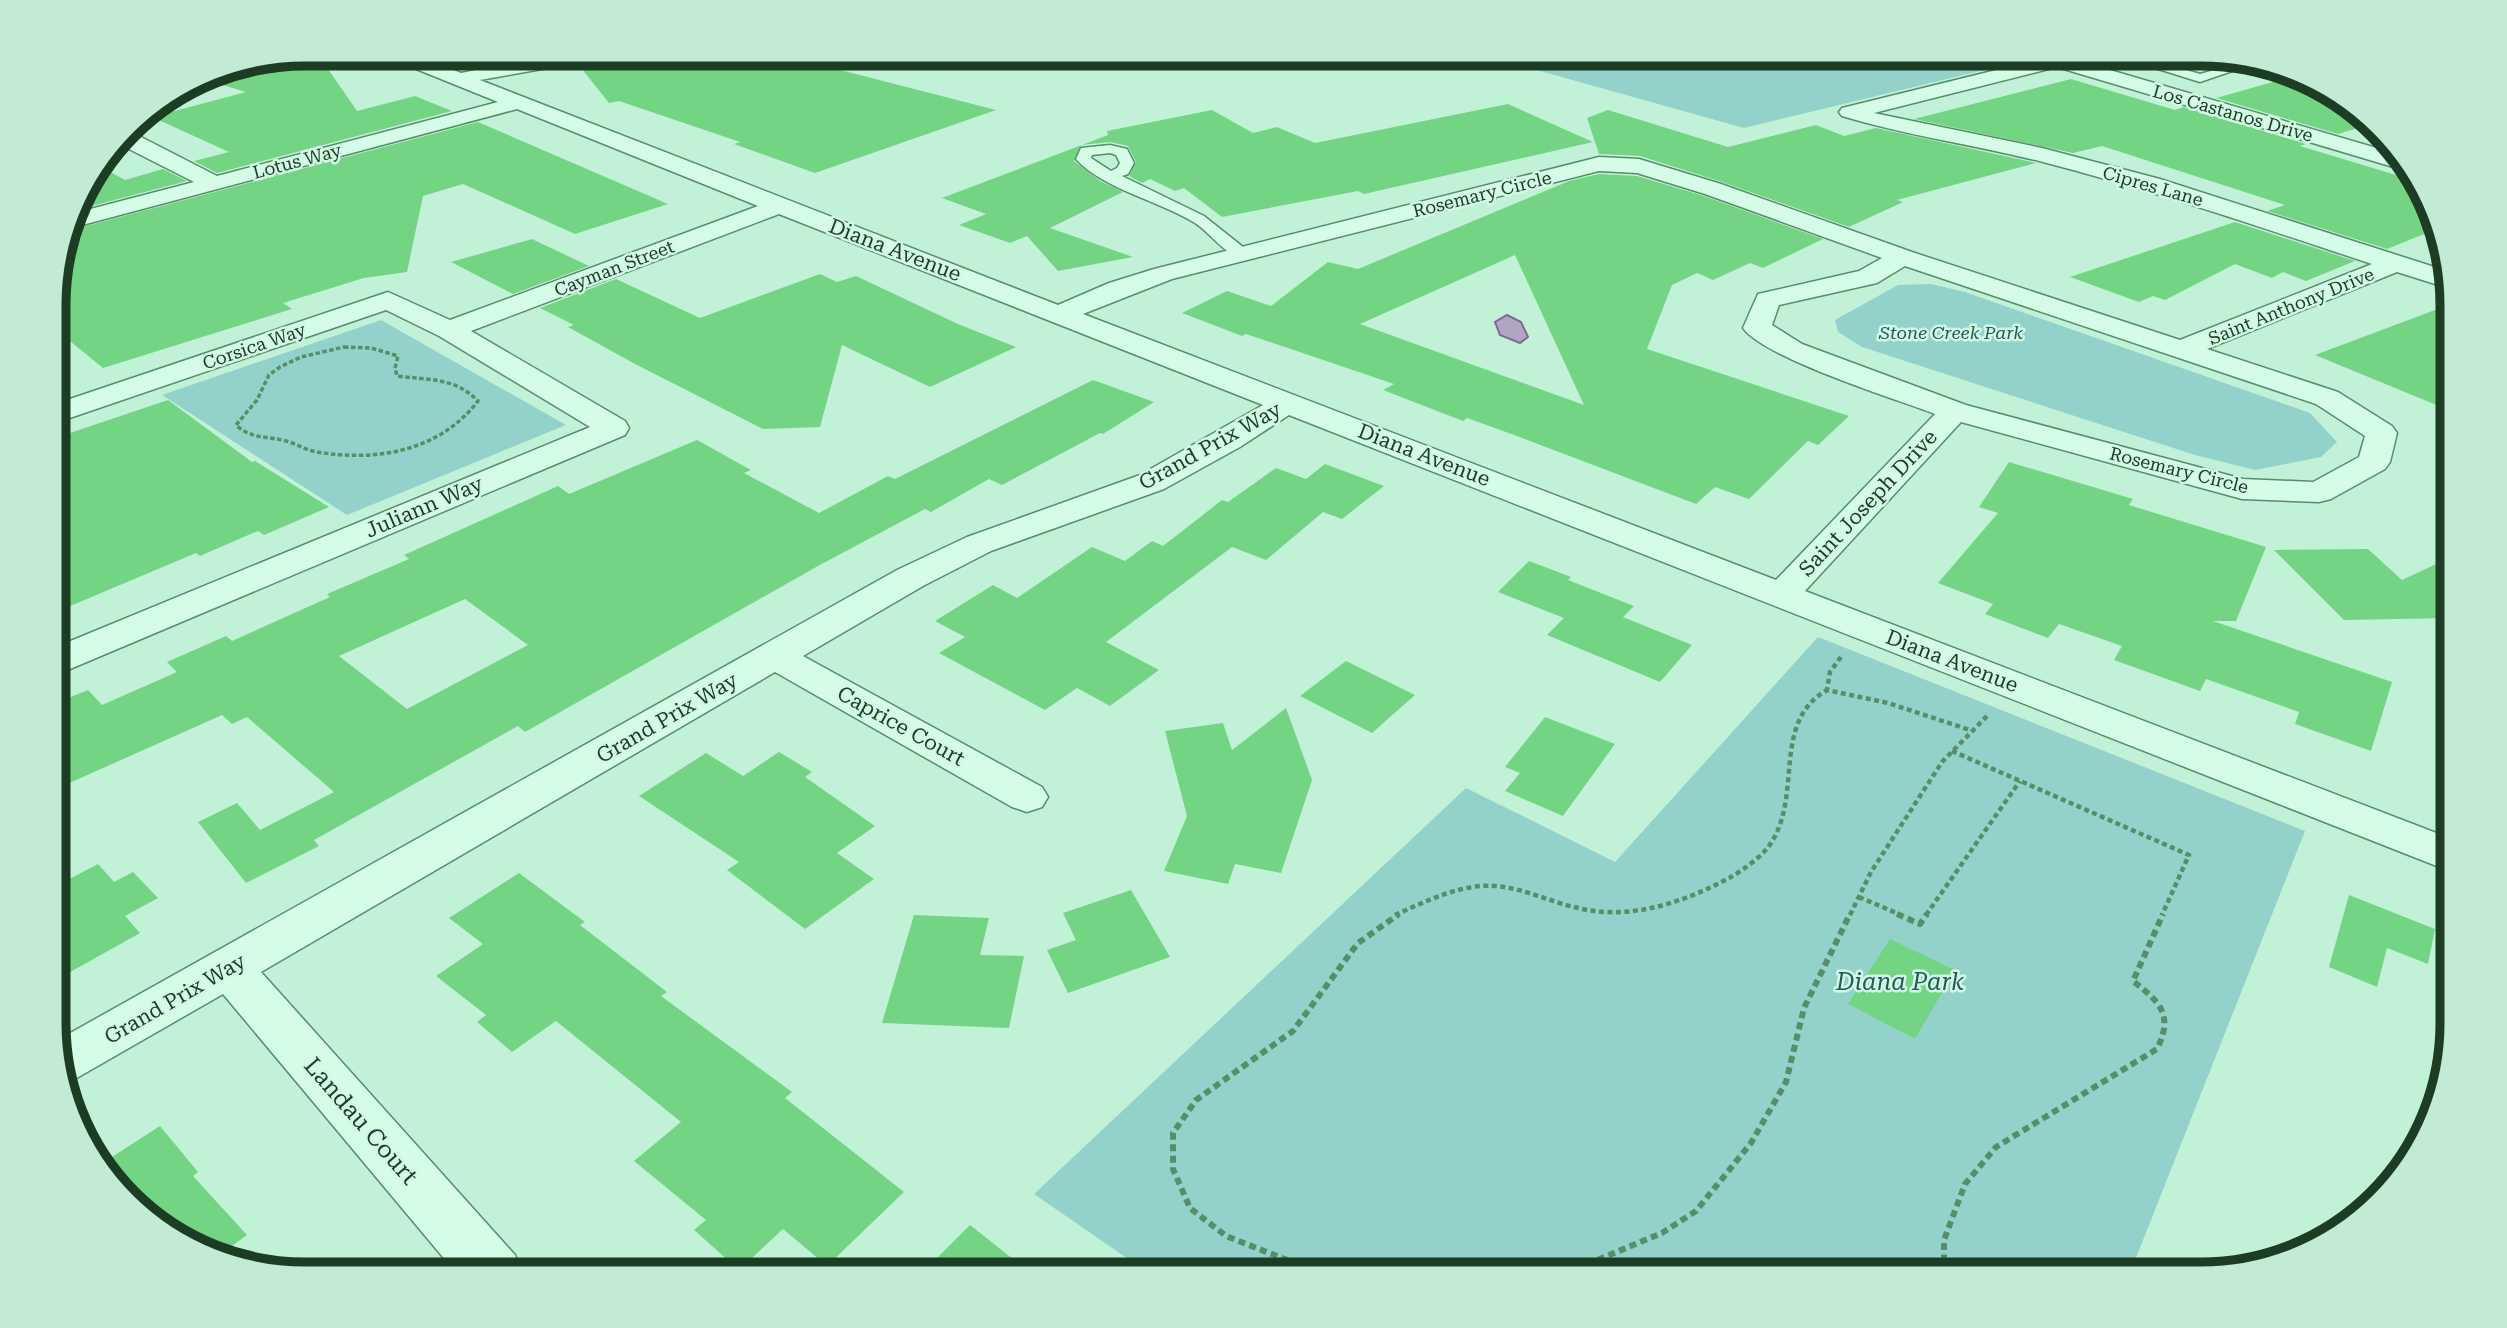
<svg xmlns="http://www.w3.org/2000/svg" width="2507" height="1328" font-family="'Roboto Serif',serif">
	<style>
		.green { fill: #93d2ca }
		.water { fill: #b3a4c4; stroke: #7f6a94; stroke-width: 2 }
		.building { fill: #73d584; fill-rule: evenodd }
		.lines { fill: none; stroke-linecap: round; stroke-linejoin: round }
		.service-casing { stroke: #568e67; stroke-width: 3 }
		.minor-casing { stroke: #568e67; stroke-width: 3 }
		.path-far2 { stroke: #568e67; stroke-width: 3.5; stroke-dasharray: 4.5 2.5; stroke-linecap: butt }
		.path-far1 { stroke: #568e67; stroke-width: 4.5; stroke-dasharray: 5 3.5; stroke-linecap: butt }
		.path { stroke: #568e67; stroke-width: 6; stroke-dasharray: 7 4.5; stroke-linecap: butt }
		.service { fill: #d5fce7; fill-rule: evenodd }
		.minor { fill: #d5fce7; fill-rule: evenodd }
		.labels { text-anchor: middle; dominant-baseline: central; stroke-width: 5; stroke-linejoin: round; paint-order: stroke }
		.far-street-label { font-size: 18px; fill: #1c3c24; stroke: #d1f9e4 }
		.far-park-label { font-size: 18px; font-style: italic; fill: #215a5b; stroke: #d1f9e4 }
		.street-label { font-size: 21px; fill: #1c3c24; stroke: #d1f9e4 }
		.near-park-label { font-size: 24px; font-style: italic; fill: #215a5b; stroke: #d1f9e4 }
		.near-street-label { font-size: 24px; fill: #1c3c24; stroke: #d1f9e4 }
		.rim { fill: none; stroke: #1c3c24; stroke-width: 9 }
	</style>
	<rect width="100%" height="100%" fill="#c1f2d8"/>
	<!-- green -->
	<g class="green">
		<path d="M 1479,54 L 2051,54 L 1744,128 Z"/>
		<path d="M 1931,284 L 1965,292 L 2310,413 L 2337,442 L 2321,457 L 2255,470 L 2195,455 L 1862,347 L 1838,332 L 1835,320 L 1898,285 Z"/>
		<path d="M 381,320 L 566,425 L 347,515 L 162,395 Z"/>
		<path d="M 1818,637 L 2305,831 L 2130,1273 L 1150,1274 L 1034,1194 L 1466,788 L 1615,862 Z"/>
	</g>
	<!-- water -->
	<path class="water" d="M 1507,315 L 1521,322 L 1528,337 L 1520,343 L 1500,335 L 1495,322 Z"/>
	<!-- building -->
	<g class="building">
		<path d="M 685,54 L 778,54 L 996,110 L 815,173 L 734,144 L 740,142 L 619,101 L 609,103 L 582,69 Z"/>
		<path d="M 319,56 L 357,111 L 415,96 L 452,111 L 217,173 L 194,161 L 229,152 L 152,117 L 246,92 L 209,81 Z"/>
		<path d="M 2071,79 L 2175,110 L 2184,107 L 2306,144 L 2300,146 L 2416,181 L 2434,230 L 2387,249 L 2267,211 L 2285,205 L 2102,146 L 2073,153 L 1914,119 Z"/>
		<path d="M 2280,80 L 2328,94 L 2365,126 L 2338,134 L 2216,98 Z"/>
		<path d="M 1508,104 L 1593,142 L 1364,194 L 1358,191 L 1222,217 L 1184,188 L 1175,191 L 1150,179 L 1142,183 L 1129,176 L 1136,162 L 1128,146 L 1110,142 L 1081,145 L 1074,161 L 1100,181 L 1123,192 L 1050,228 L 1133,257 L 1058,271 L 1027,236 L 1010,243 L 959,225 L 986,214 L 942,198 L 1108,135 L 1107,131 L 1212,110 L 1253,133 L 1277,127 L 1315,143 Z"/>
		<path d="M 1608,110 L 1728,147 L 1816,125 L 1844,136 L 1876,128 L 2036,163 L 1897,200 L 1903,202 L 1849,227 L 1722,182 L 1640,156 L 1599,154 L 1587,118 Z"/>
		<path d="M 478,122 L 668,204 L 575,234 L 463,184 L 423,196 L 407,272 L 364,278 L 283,303 L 292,309 L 103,368 L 55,329 L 55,289 L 71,230 Z"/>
		<path d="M 101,167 L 125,180 L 163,169 L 187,181 L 76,210 L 80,194 Z"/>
		<path d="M 1599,174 L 1637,176 L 1704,196 L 1823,239 L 1763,268 L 1750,263 L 1713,280 L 1697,273 L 1672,285 L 1647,349 L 1849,416 L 1818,445 L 1808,441 L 1749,499 L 1715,487 L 1696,504 L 1517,436 L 1467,418 L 1463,421 L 1383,390 L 1394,384 L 1246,334 L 1242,336 L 1182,313 L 1227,291 L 1271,306 L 1328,262 L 1358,269 L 1569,181 ZM 1515,255 L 1584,405 L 1360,324 Z"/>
		<path d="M 2235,222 L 2355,261 L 2306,281 L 2283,272 L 2272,278 L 2235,264 L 2165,300 L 2153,296 L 2139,302 L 2070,277 Z"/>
		<path d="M 532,239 L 589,266 L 513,294 L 451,262 Z"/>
		<path d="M 820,274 L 837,282 L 856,276 L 958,324 L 1016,347 L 930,387 L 842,345 L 820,427 L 763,429 L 635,364 L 568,327 L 574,325 L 540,308 L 616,279 L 700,318 Z"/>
		<path d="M 2451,304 L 2451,411 L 2315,355 Z"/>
		<path d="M 1093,380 L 1154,402 L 1103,434 L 1100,433 L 1002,485 L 989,479 L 931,512 L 925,509 L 818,566 L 525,732 L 518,726 L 314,840 L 319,846 L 246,883 L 198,822 L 237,803 L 260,830 L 334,792 L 247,717 L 232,724 L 222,715 L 56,789 L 56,703 L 88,690 L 102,705 L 177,672 L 167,662 L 226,636 L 232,641 L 330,597 L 327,594 L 409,559 L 404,555 L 558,486 L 569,494 L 697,440 L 751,470 L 744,473 L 819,513 L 888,476 L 895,479 ZM 465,599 L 528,645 L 407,709 L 339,656 Z"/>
		<path d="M 168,400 L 252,462 L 255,461 L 329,507 L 264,535 L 258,531 L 200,556 L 196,553 L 56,612 L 55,438 Z"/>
		<path d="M 2009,462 L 2133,499 L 2129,505 L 2266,547 L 2236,621 L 2213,621 L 2392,682 L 2371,751 L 2295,724 L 2299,712 L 2206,679 L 2200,691 L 2114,660 L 2122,646 L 2059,624 L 2048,638 L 1985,614 L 1993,604 L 1938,583 L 1998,513 L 1979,507 Z"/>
		<path d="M 1325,464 L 1384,486 L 1342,519 L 1323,512 L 1266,560 L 1232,547 L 1106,642 L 1159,670 L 1110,706 L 1077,688 L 1045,710 L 939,653 L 965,637 L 935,621 L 993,585 L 1017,598 L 1092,547 L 1125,561 L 1152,541 L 1163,546 L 1222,500 L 1228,502 L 1276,468 L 1306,479 Z"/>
		<path d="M 2368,549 L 2402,580 L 2451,557 L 2452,618 L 2344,620 L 2274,550 Z"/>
		<path d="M 1529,561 L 1571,577 L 1568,580 L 1634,606 L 1623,617 L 1692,645 L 1660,682 L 1547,635 L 1564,618 L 1498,592 Z"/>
		<path d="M 1346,661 L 1415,695 L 1372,733 L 1300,696 Z"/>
		<path d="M 1286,708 L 1312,780 L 1281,873 L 1235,864 L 1228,884 L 1164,871 L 1187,816 L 1165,731 L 1223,723 L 1232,750 Z"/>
		<path d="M 1545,717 L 1615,744 L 1563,816 L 1505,791 L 1520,773 L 1505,767 Z"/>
		<path d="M 779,752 L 812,772 L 805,777 L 875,826 L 837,853 L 874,879 L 805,929 L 727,870 L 739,862 L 639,796 L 706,753 L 743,776 Z"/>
		<path d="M 98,864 L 114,882 L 133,872 L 158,898 L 125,916 L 140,933 L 56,980 L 56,886 Z"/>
		<path d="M 519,873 L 585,922 L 580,925 L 667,992 L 661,996 L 792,1092 L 785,1098 L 904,1192 L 827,1266 L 783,1229 L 739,1270 L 694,1230 L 706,1220 L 634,1161 L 681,1122 L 556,1021 L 512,1052 L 477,1022 L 486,1015 L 436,976 L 483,944 L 449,918 Z"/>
		<path d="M 1131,890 L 1170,957 L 1068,993 L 1047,950 L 1076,940 L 1063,913 Z"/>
		<path d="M 2349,895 L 2435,929 L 2428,964 L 2387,948 L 2377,987 L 2329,967 Z"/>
		<path d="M 914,915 L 989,918 L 980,955 L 1024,956 L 1009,1028 L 882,1023 Z"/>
		<path d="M 1890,939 L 1955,970 L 1915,1039 L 1848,1004 Z"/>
		<path d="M 160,1126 L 198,1172 L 193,1176 L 247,1235 L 221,1254 L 194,1248 L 106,1175 L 101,1164 Z"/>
		<path d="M 970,1225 L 1032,1274 L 921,1274 Z"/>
	</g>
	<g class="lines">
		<defs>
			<g id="service">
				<path d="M 2110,54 L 2130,54 L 2155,61 L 2189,54 L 2238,69 L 2200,82 ZM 2186,61 L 2218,69 L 2200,74 L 2169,65 Z"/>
				<path d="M 1110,145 L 1127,149 L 1134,163 L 1128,174 L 1122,176 L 1204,216 L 1248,251 L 1250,254 L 1248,257 C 1230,262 1210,232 1195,223 C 1160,201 1103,189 1076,159 L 1081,148 ZM 1110,153 L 1116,155 L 1120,163 L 1117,168 L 1111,171 L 1091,158 L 1092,155 Z"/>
			</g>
			<path id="minor" d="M 387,54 L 413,54 L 461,73 L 557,54 L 603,54 L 594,60 L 480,80 L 1058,305 L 1109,283 L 1154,269 L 1599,157 L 1639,159 L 1721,184 L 1912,252 L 2180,340 L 2372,264 C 2263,228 2155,191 2043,162 C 1976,145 1908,136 1842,116 L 1839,112 L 1842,108 L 2057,55 L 2091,54 L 2089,59 L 2079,61 L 2397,154 L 2412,170 L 2400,169 L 2057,67 L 1874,113 L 2042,148 L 2160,179 L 2450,272 L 2451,289 L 2397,272 L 2207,349 L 2338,392 L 2392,426 L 2397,433 L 2390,462 L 2385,469 L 2331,499 L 2319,502 L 2242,499 L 1961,422 L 1805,591 L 2452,839 L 2452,872 L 1289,415 L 1240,447 L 1164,489 L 991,551 L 923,586 L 803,656 L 1042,787 L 1048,797 L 1042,807 L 1027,812 L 1012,807 L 775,672 L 261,972 L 515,1255 L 523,1274 L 457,1274 L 223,994 L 68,1083 L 56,1056 L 56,1041 L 897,570 L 967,537 L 1140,475 L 1263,405 L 779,214 L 471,331 L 625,421 L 629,428 L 625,435 L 70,669 L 56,673 L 56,647 L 590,427 L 439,336 L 386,310 L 55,423 L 55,404 L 388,292 L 450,320 L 758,206 L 517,109 L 71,228 L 75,213 L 194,182 L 123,146 L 121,142 L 125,136 L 139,136 L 217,176 L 498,102 L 389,58 ZM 1599,171 L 1637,173 L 1705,194 L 1882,258 L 1859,271 L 1758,294 L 1743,328 C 1764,358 1896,399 1935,414 L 1776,580 L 1083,314 L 1172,279 ZM 1905,266 L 2316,404 L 2365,436 L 2359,457 L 2313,482 L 2243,479 L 1966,405 L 1802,344 L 1772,325 L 1779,305 L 1877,283 Z"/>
		</defs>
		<!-- service casing -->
		<use href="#service" class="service-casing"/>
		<!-- minor casing -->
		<use href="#minor" class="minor-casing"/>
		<!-- path-far2 -->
		<path class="path-far2" d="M 344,347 L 371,348 L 398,356 L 395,368 L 397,376 C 427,380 455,377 478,401 C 440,451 377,462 317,452 C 306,450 297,444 286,441 C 268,436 250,439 236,425 L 257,400 L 269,375 L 280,367 L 301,357 Z"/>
		<!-- path-far1 -->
		<g class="path-far1">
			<path d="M 1841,657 L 1830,672 L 1827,690 L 1888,703 L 1970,730"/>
			<path d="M 1952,751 L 2189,855 L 2162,915"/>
			<path d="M 1859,897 L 1901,915"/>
			<path d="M 1395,915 C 1422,903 1450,889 1480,886 C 1514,883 1546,901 1578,908 C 1630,921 1685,902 1731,877 C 1743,870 1764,855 1771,843 C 1803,794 1771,722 1827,690"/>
			<path d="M 1850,915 L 1871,872 L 1942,762 L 1988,715"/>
			<path d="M 1926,915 L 2020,781"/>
		</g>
		<!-- path -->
		<g class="path">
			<path d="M 1897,914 L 1920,924 L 1927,914"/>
			<path d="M 1320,1273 L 1226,1236 L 1190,1208 L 1173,1169 L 1173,1133 L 1196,1100 L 1293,1031 L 1358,943 L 1399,914"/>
			<path d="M 1566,1273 L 1662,1233 L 1696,1211 L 1751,1143 L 1786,1082 L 1804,1008 L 1850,914"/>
			<path d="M 1944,1273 L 1944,1240 L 1965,1184 L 1996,1147 L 2157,1049 C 2174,1015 2160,1002 2133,981 L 2163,914"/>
		</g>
		<!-- service -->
		<use href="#service" class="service"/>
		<!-- minor -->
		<use href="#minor" class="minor"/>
	</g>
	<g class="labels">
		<!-- far-street labels -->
		<g class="far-street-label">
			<text transform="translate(2233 113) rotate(16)">Los Castanos Drive</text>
			<text transform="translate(297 161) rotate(-15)">Lotus Way</text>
			<text transform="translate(2153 186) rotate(16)">Cipres Lane</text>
			<text transform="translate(1482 194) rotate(-14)">Rosemary Circle</text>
			<text transform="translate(614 268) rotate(-21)">Cayman Street</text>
			<text transform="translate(2291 306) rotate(-22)">Saint Anthony Drive</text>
			<text transform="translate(254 346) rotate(-19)">Corsica Way</text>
			<text transform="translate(2179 470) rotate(14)">Rosemary Circle</text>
		</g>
		<!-- far-park labels -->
		<g class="far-park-label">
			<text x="1951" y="332">Stone Creek Park</text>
		</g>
		<!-- street labels -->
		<g class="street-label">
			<text transform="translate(895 250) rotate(21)">Diana Avenue</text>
			<text transform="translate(1210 446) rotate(-29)">Grand Prix Way</text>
			<text transform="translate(1424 455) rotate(21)">Diana Avenue</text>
			<text transform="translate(1868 503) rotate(-47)">Saint Joseph Drive</text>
			<text transform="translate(424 507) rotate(-23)">Juliann Way</text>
			<text transform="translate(1952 661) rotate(21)">Diana Avenue</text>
			<text transform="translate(667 718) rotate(-30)">Grand Prix Way</text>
			<text transform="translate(901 726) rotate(29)">Caprice Court</text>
			<text transform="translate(175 999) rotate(-30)">Grand Prix Way</text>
		</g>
		<!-- near-park labels -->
		<g class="near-park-label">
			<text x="1900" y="982">Diana Park</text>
		</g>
		<!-- near-street labels -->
		<g class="near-street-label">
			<text transform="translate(361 1121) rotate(49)">Landau Court</text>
		</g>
	</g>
	<!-- crop -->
	<path d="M0 0H2507V1328H0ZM305 66H2201A239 239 0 0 1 2440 305V1023A239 239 0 0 1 2201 1262H305A239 239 0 0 1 66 1023V305A239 239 0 0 1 305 66Z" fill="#c3ead5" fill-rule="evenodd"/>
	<path class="rim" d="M305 66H2201A239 239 0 0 1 2440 305V1023A239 239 0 0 1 2201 1262H305A239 239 0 0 1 66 1023V305A239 239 0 0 1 305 66Z"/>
</svg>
